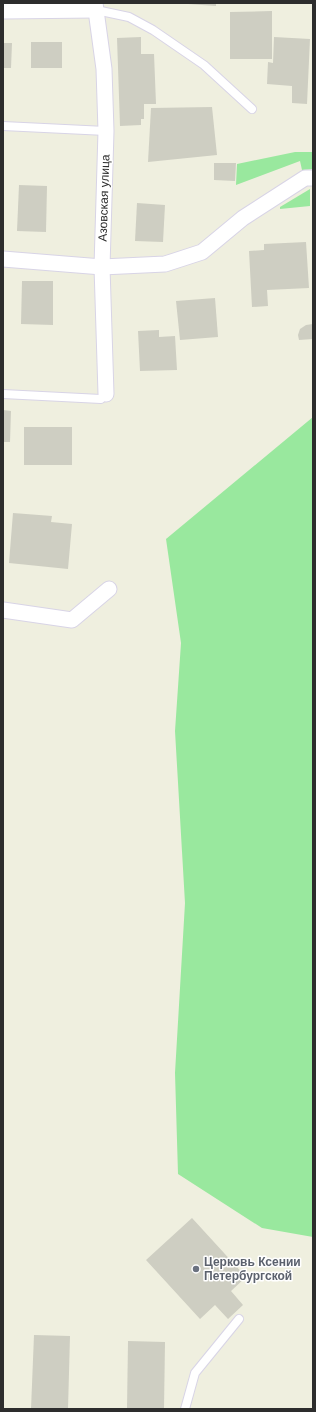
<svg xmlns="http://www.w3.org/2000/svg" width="316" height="1412" font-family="Arial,sans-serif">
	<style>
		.grass { fill: #99e89e }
		.building { fill: #cecec2 }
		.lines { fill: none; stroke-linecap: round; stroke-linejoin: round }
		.service-casing { stroke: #d8d4e6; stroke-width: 10 }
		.minor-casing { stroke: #d8d4e6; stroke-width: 17 }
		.service { stroke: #fff; stroke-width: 8 }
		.minor { stroke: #fff; stroke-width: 15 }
		.worship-dot { fill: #6b7280; stroke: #fff; stroke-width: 1.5 }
		.labels { text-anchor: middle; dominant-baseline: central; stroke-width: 3; stroke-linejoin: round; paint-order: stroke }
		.street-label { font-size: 12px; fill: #2d2d2d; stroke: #fff }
		.worship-label { font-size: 12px; font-weight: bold; fill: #5b616d; stroke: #fff; text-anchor: start }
	</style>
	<rect width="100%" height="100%" fill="#efefdf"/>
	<!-- grass -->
	<g class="grass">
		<path d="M 295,152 L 313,152 L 313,169 L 302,170 L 300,161 L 236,185 L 237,164 Z"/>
		<path d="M 310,189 L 310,206 L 280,209 L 280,207 Z"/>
		<path d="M 313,417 L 313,1237 L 262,1228 L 178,1174 L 175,1073 L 185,903 L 175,731 L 181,643 L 166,539 Z"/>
	</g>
	<!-- building -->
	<g class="building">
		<path d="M 188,3 L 216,3 L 216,6 L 188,4 Z"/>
		<path d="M 272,11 L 272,59 L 230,59 L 230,12 Z"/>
		<path d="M 141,37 L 141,54 L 154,54 L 156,104 L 144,104 L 144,119 L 141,119 L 141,125 L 120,126 L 117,38 Z"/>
		<path d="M 274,37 L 310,39 L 307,104 L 292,103 L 292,86 L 267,84 L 268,62 L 273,63 Z"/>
		<rect x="31" y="42" width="31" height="26"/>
		<path d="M 3,43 L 12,43 L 11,68 L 3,68 Z"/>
		<path d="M 212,107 L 217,155 L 148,162 L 151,108 Z"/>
		<path d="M 214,163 L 236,163 L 235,181 L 214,180 Z"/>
		<path d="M 19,185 L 47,186 L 46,232 L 17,231 Z"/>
		<path d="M 137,203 L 165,205 L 163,242 L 135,241 Z"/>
		<path d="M 306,242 L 309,288 L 267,290 L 268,306 L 252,307 L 249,251 L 264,250 L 264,244 Z"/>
		<path d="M 22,281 L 53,281 L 53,325 L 21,324 Z"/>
		<path d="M 215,298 L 218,337 L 180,340 L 176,301 Z"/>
		<path d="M 313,324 L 313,339 L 299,340 L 298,335 L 300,329 L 306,325 Z"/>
		<path d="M 159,330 L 159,337 L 175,336 L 177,370 L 140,371 L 138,331 Z"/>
		<path d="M 3,410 L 11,411 L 10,442 L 3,442 Z"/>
		<rect x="24" y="427" width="48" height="38"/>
		<path d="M 13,513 L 52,516 L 51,522 L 72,524 L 68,569 L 9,563 Z"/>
		<path d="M 192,1218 L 246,1277 L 231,1291 L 243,1305 L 228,1319 L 215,1305 L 200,1319 L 146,1260 Z"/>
		<path d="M 34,1335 L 70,1336 L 68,1409 L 31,1409 Z"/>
		<path d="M 128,1341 L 165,1342 L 164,1409 L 127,1409 Z"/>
	</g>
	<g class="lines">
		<defs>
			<g id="service">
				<path d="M 96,10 L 129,17 L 153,30 L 204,65 L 252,109"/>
				<path d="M 3,126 L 106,131"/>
				<path d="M 3,394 L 101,399 L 106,394"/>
				<path d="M 185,1409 L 195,1373 L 239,1319"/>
			</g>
			<g id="minor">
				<path d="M 95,3 L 104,69 L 106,131 L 102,267 L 106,394"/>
				<path d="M 3,11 L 96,10"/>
				<path d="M 3,259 L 102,267 L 165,264 L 202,252 L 243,218 L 305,178 L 313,178"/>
				<path d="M 3,610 L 72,620 L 109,589"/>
			</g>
		</defs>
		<!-- service casing -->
		<use href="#service" class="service-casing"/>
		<!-- minor casing -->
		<use href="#minor" class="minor-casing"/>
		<!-- service -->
		<use href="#service" class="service"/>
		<!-- minor -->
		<use href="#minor" class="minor"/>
	</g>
	<!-- markers -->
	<circle class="worship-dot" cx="196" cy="1269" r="4"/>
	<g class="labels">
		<!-- street labels -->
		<g class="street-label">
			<text transform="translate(104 198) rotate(-88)">Азовская улица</text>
		</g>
		<!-- worship labels -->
		<g class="worship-label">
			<text x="204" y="1262">Церковь Ксении<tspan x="204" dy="14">Петербургской</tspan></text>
		</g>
	</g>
	<!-- border -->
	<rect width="316" height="1412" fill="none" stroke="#2d2d2d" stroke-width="8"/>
</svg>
